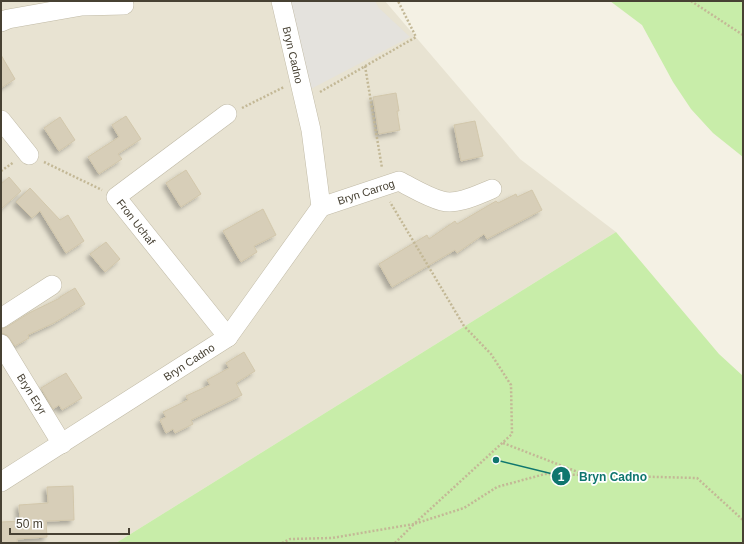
<svg xmlns="http://www.w3.org/2000/svg" width="744" height="544" font-family="Arial,sans-serif">
	<style>
		.residential { fill: #e8e3d2 }
		.green { fill: #c8eda9 }
		.parking { fill: #e4e2dd }
		.building { fill: #d7ceb8; stroke: #d2c7ab; filter: url(#shadow) }
		.lines { fill: none; stroke-linecap: round; stroke-linejoin: round }
		.minor-casing { stroke: #c0baa6; stroke-width: 20 }
		.path { stroke: #c3b896; stroke-width: 2.5; stroke-dasharray: 2 2; stroke-linecap: butt }
		.minor { stroke: #fff; stroke-width: 19 }
		.labels { text-anchor: middle; dominant-baseline: central; stroke-width: 3.5; stroke-linejoin: round; paint-order: stroke }
		.street-label { font-size: 11px; fill: #474133; stroke: #fff }
		.leader { fill: none; stroke: #0f766e; stroke-width: 1.5 }
		.callout-dot { fill: #0f766e; stroke: #fff; stroke-width: 1.5 }
		.mark-label { font-size: 12px; text-anchor: middle; font-weight: bold; fill: #fff }
		.callout-label { font-size: 12px; text-anchor: middle; font-weight: bold; fill: #0f766e; stroke: #fff; stroke-width: 3.5; stroke-linejoin: round; paint-order: stroke }
	</style>
	<defs>
		<filter id="shadow"><feDropShadow dx="-3.5" dy="3.5" stdDeviation="2" flood-color="#0004"/></filter>
	</defs>
	<rect width="100%" height="100%" fill="#f4f1e4"/>
	<!-- residential -->
	<path class="residential" d="M 1,1 L 385,1 L 520,159 L 616,232 L 116,543 L 1,543 Z"/>
	<!-- green -->
	<g class="green">
		<path d="M 610,1 L 743,1 L 743,157 L 713,133 L 691,109 L 673,82 L 642,25 Z"/>
		<path d="M 616,232 L 719,354 L 743,376 L 743,543 L 116,543 Z"/>
	</g>
	<!-- parking -->
	<path class="parking" d="M 290,1 L 375,1 L 379,8 L 410,37 L 309,90 Z"/>
	<!-- building -->
	<g class="building">
		<path d="M 1,55 L 15,79 L 1,88 Z"/>
		<path d="M 396,93 L 399,111 L 397,111 L 400,130 L 379,134 L 373,97 Z"/>
		<path d="M 126,116 L 141,139 L 118,154 L 122,159 L 99,174 L 88,157 L 119,137 L 112,125 Z"/>
		<path d="M 60,117 L 75,140 L 59,151 L 44,128 Z"/>
		<path d="M 475,121 L 483,156 L 461,161 L 454,125 Z"/>
		<path d="M 186,170 L 201,194 L 181,207 L 166,183 Z"/>
		<path d="M 9,177 L 21,191 L 1,209 L 1,184 Z"/>
		<path d="M 30,188 L 60,220 L 68,215 L 84,241 L 66,253 L 40,211 L 32,218 L 16,202 Z"/>
		<path d="M 532,190 L 542,210 L 487,239 L 484,234 L 457,253 L 455,250 L 392,287 L 379,264 L 427,235 L 429,239 L 455,221 L 457,224 L 496,201 L 498,203 L 516,194 L 517,197 Z"/>
		<path d="M 263,209 L 276,235 L 254,246 L 257,252 L 241,262 L 223,231 Z"/>
		<path d="M 106,242 L 120,259 L 105,272 L 90,254 Z"/>
		<path d="M 75,288 L 85,304 L 54,323 L 28,335 L 29,338 L 15,346 L 7,335 L 1,333 L 1,329 L 7,327 L 29,313 L 60,298 L 60,297 Z"/>
		<path d="M 244,352 L 255,371 L 236,383 L 242,395 L 191,420 L 193,424 L 175,433 L 173,429 L 166,433 L 160,420 L 166,417 L 163,412 L 188,400 L 186,396 L 210,385 L 207,380 L 229,368 L 226,363 Z"/>
		<path d="M 66,373 L 82,398 L 62,410 L 59,405 L 53,409 L 41,388 Z"/>
		<path d="M 73,486 L 74,520 L 46,521 L 47,537 L 17,539 L 17,543 L 1,543 L 1,522 L 20,521 L 19,505 L 48,503 L 47,487 Z"/>
	</g>
	<g class="lines">
		<defs>
			<g id="minor">
				<path d="M 1,22 L 8,19 L 82,6 L 124,5"/>
				<path d="M 227,114 L 116,197 L 228,337"/>
				<path d="M 1,120 L 29,155"/>
				<path d="M 321,207 L 399,181 C 413,188 427,197 442,201 C 458,205 477,195 492,189"/>
				<path d="M 1,318 L 52,285"/>
				<path d="M 1,344 L 62,444"/>
				<path d="M 1,482 L 228,337 L 321,207 L 311,130 L 281,1"/>
			</g>
		</defs>
		<!-- minor casing -->
		<use href="#minor" class="minor-casing"/>
		<!-- path -->
		<g class="path">
			<path d="M 691,1 L 743,35"/>
			<path d="M 365,66 L 382,168"/>
			<path d="M 320,92 L 416,37 L 398,1"/>
			<path d="M 242,108 L 284,87"/>
			<path d="M 44,162 L 102,190"/>
			<path d="M 1,171 L 14,162"/>
			<path d="M 503,443 L 583,474"/>
			<path d="M 282,543 L 290,539 L 332,538 L 414,524 L 512,434 L 511,385 L 491,354 L 464,326 L 390,202"/>
			<path d="M 395,543 L 414,524 L 464,508 L 497,487 L 545,474 L 697,478 L 743,520"/>
		</g>
		<!-- minor -->
		<use href="#minor" class="minor"/>
	</g>
	<g class="labels">
		<!-- street labels -->
		<g class="street-label">
			<text transform="translate(293 55) rotate(77)">Bryn Cadno</text>
			<text transform="translate(366 192) rotate(-18)">Bryn Carrog</text>
			<text transform="translate(136 222) rotate(52)">Fron Uchaf</text>
			<text transform="translate(189 362) rotate(-33)">Bryn Cadno</text>
			<text transform="translate(32 394) rotate(58)">Bryn Eryr</text>
		</g>
	</g>
	<!-- callouts -->
	<path class="leader" d="M496 460L561 476"/>
	<g class="callout-dot">
		<circle cx="496" cy="460" r="4"/>
		<circle cx="561" cy="476" r="10"/>
	</g>
	<g class="mark-label">
		<text x="561" y="481">1</text>
	</g>
	<g class="callout-label">
		<text x="613" y="481">Bryn Cadno</text>
	</g>
	<!-- border -->
	<rect width="744" height="544" fill="none" stroke="#474133" stroke-width="4"/>
	<!-- scale -->
	<path d="M10 528v6h119v-6" fill="none" stroke="#474133" stroke-width="2"/>
	<text x="16" y="528" font-size="12" fill="#474133" stroke="#ffffff" stroke-width="3" paint-order="stroke">50 m</text>
</svg>
